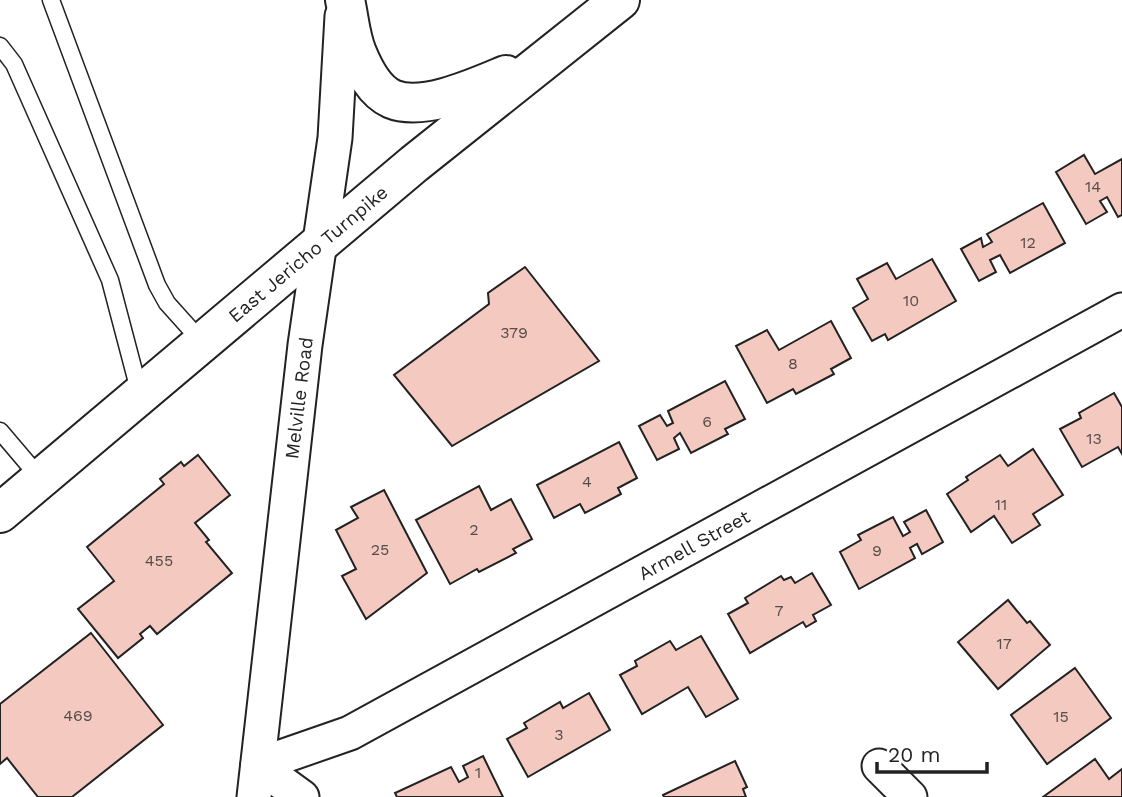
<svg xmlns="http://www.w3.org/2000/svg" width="1122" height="797" font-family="'Work Sans',sans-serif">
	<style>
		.building { fill: #f3c9c0; stroke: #222; stroke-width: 2 }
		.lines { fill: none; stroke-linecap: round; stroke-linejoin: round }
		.service-casing { stroke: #222; stroke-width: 19 }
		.minor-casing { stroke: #222; stroke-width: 37 }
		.primary-casing { stroke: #222; stroke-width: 42 }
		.service { stroke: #fff; stroke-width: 16 }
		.minor { stroke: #fff; stroke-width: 33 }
		.primary { stroke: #fff; stroke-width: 38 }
		.labels { text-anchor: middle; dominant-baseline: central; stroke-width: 5; stroke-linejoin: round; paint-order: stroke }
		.number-label { font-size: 16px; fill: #564c4a }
		.street-label { font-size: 19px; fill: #222; stroke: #fff }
	</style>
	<rect width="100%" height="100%" fill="#fff"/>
	<!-- building -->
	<g class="building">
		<path d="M 1084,155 L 1095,174 L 1122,159 L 1122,215 L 1118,217 L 1107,197 L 1100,201 L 1107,212 L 1086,224 L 1056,172 Z"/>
		<path d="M 1043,203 L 1065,243 L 1010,273 L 1000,255 L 990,260 L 996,272 L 979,281 L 961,249 L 981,238 L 983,247 L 992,242 L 987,234 Z"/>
		<path d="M 932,259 L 956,301 L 888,340 L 885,334 L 872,341 L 853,308 L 868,299 L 857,279 L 887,263 L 896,279 Z"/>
		<path d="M 525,267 L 599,361 L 452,446 L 394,375 L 489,304 L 488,293 Z"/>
		<path d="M 831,321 L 851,358 L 831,369 L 834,374 L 796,394 L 793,389 L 767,403 L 736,346 L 767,330 L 779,350 Z"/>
		<path d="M 725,381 L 745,419 L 725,429 L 728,434 L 691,453 L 680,433 L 674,438 L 679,449 L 657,460 L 639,426 L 660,415 L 667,426 L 673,423 L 668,411 Z"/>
		<path d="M 1114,393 L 1122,407 L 1122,454 L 1118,447 L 1082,467 L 1060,429 L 1081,418 L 1079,413 Z"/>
		<path d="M 619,442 L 637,478 L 618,488 L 621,494 L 585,513 L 580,504 L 554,518 L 537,485 Z"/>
		<path d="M 1033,449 L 1063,495 L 1033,514 L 1040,525 L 1012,543 L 994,516 L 971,532 L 947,494 L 968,480 L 966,477 L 1000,455 L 1008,466 Z"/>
		<path d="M 198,455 L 230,495 L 195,523 L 209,540 L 206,542 L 232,573 L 157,634 L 150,626 L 140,634 L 143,638 L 118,658 L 78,609 L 114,581 L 87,547 L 164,484 L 160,479 L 181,462 L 184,466 Z"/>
		<path d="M 479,486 L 491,510 L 511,499 L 532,539 L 513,549 L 516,553 L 479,572 L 477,569 L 450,584 L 416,520 Z"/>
		<path d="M 384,490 L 427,573 L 366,619 L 342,576 L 356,569 L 336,530 L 358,518 L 351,507 Z"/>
		<path d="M 926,510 L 943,542 L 922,554 L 917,544 L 910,548 L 915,558 L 859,589 L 840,552 L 861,540 L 858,535 L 893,517 L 903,536 L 910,532 L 904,522 Z"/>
		<path d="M 812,573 L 831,605 L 813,615 L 816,621 L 806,627 L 803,622 L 750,653 L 728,614 L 748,603 L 745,598 L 781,576 L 784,580 L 791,577 L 795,583 Z"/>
		<path d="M 1008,600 L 1027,623 L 1030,621 L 1050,645 L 998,689 L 958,642 Z"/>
		<path d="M 91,633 L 163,725 L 72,797 L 38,797 L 7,758 L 0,764 L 0,704 Z"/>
		<path d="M 701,636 L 738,699 L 706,717 L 688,687 L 642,714 L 620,675 L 637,666 L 635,661 L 670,641 L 676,650 Z"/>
		<path d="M 1075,668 L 1111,718 L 1047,764 L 1011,715 Z"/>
		<path d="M 589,693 L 610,730 L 528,777 L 507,739 L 527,728 L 524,723 L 560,702 L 563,708 Z"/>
		<path d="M 483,756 L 503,797 L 397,797 L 395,793 L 451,767 L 459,782 L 468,777 L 463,766 Z"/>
		<path d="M 1095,759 L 1109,779 L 1122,769 L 1122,797 L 1043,797 Z"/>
		<path d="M 735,761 L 747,787 L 743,789 L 746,797 L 664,797 L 663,795 Z"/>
	</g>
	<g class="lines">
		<defs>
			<g id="service">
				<path d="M 51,0 L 157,285 L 167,303 L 202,342"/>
				<path d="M 0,46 L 14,64 L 110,280 L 140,394"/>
				<path d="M 0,431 L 40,478"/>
			</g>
			<g id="minor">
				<path d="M 258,765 L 350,733 L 1122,310"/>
				<path d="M 258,765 L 302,797"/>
				<path d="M 879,766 L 910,797"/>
				<path d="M 254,797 L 305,345 L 335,138 L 342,16"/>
			</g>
			<g id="primary">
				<path d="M 345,0 C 349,17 350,36 357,53 C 364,70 374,91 392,99 C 423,112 477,87 506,75"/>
				<path d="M 0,513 L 414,164 L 620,0"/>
			</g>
		</defs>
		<!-- service casing -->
		<use href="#service" class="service-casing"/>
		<!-- minor casing -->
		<use href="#minor" class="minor-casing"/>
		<!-- primary casing -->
		<use href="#primary" class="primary-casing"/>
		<!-- service -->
		<use href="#service" class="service"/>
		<!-- minor -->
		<use href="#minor" class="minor"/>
		<!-- primary -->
		<use href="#primary" class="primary"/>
	</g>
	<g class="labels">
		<!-- number labels -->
		<g class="number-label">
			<text x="1093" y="186">14</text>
			<text x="1028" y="242">12</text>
			<text x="911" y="300">10</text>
			<text x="514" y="332">379</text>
			<text x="793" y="363">8</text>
			<text x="707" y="421">6</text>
			<text x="1094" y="438">13</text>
			<text x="587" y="481">4</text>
			<text x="1001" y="504">11</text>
			<text x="474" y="529">2</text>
			<text x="380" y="549">25</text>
			<text x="877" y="550">9</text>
			<text x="159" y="560">455</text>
			<text x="779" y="610">7</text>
			<text x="1004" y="643">17</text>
			<text x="78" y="715">469</text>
			<text x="1061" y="716">15</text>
			<text x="559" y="734">3</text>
			<text x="478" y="772">1</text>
		</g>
		<!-- street labels -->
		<g class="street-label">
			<text transform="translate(308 254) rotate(-40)">East Jericho Turnpike</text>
			<text transform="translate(299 398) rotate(-83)">Melville Road</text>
			<text transform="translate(694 545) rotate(-29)">Armell Street</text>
		</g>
	</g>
	<!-- scale -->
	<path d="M877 762v10h110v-10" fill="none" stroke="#222222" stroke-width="3.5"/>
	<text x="888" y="762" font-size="21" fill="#222222" stroke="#ffffff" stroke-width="5" paint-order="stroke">20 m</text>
</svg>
